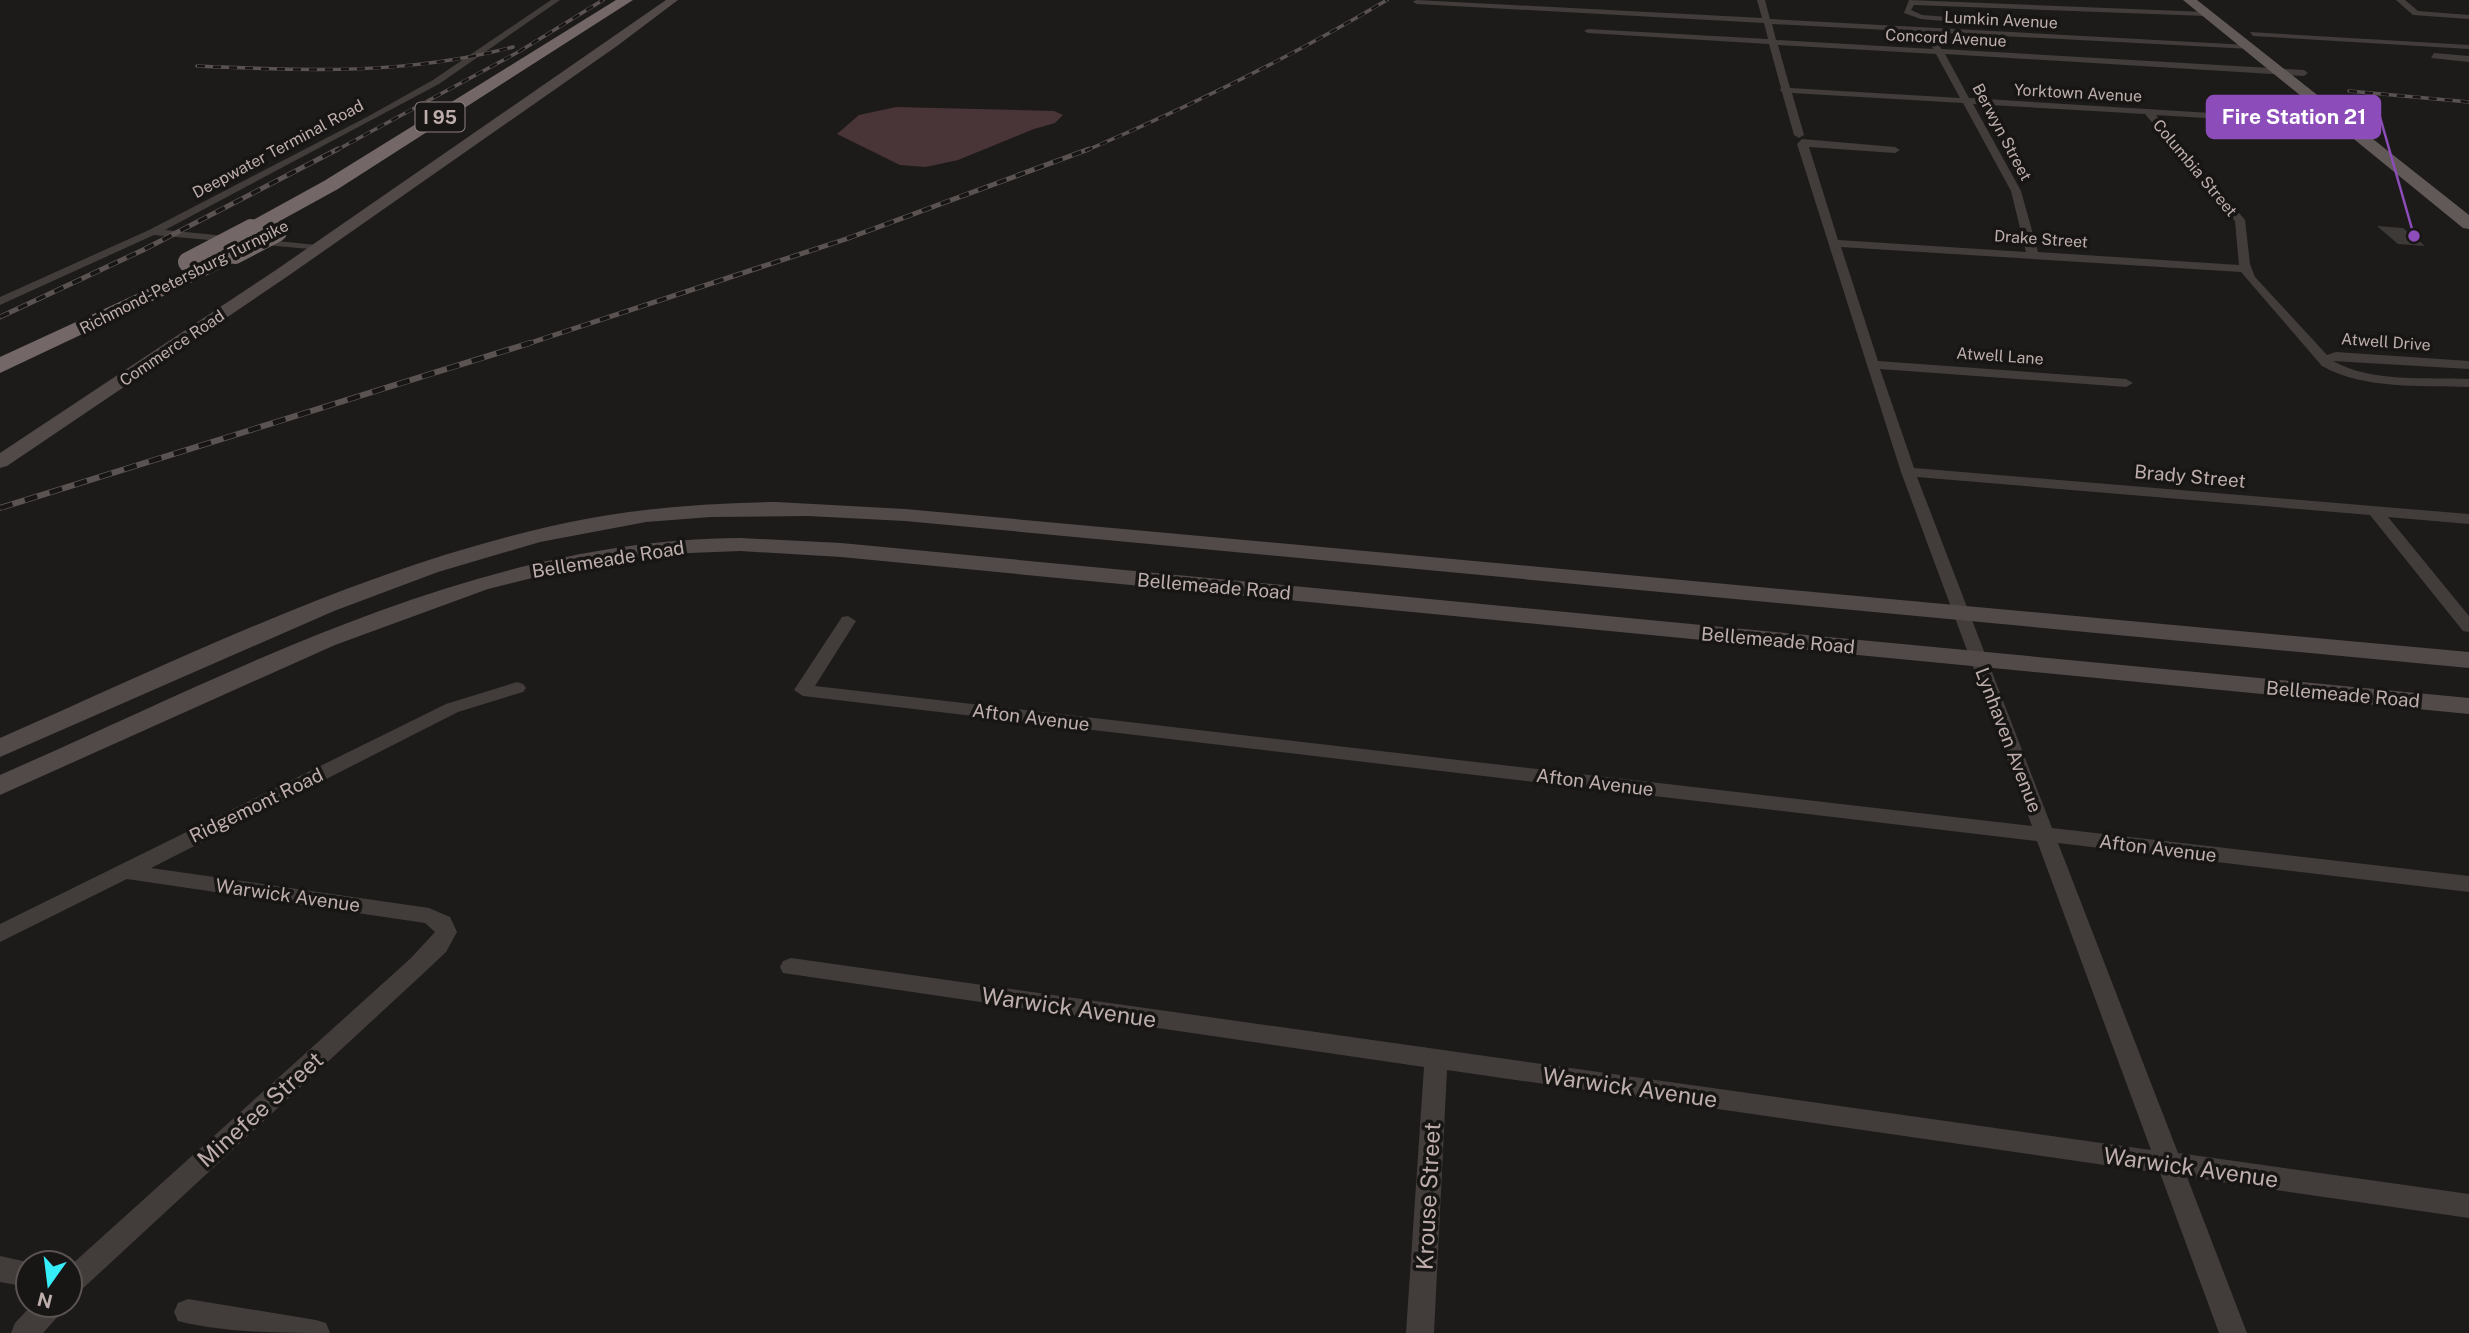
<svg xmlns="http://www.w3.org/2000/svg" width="2469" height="1333" font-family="'Public Sans',sans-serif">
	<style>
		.water { fill: #493437 }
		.building { fill: #3c3937 }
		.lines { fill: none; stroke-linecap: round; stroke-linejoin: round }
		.street { fill: #423d3b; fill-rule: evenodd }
		.secondary { fill: #524a49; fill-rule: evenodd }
		.primary { fill: #615957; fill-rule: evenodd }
		.highway { fill: #736867; fill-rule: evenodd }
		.rail-far2-casing { stroke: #5b5352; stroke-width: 3.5 }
		.rail-far1-casing { stroke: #5b5352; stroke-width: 5 }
		.rail-casing { stroke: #5b5352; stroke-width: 6 }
		.rail-far2 { stroke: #181615; stroke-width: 2.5; stroke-dasharray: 8; stroke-linecap: butt }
		.rail-far1 { stroke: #181615; stroke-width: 3.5; stroke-dasharray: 10; stroke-linecap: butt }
		.rail { stroke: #181615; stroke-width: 4.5; stroke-dasharray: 13; stroke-linecap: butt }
		.highway-bridge { stroke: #736867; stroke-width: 20 }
		.labels { text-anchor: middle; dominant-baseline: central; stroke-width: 7; stroke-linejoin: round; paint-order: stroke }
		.far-street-label { font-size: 16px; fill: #bdaeac; stroke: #181615 }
		.shield { fill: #181615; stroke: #8c807f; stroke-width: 2 }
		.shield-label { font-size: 18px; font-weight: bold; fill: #bdaeac }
		.street-label { font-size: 19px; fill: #bdaeac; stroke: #181615 }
		.near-street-label { font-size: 23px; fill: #bdaeac; stroke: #181615 }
		.leader { fill: none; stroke: #8c4cba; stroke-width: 2.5 }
		.callout-dot { fill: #8c4cba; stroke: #181615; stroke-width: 2.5 }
		.callout { fill: #8c4cba; stroke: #8c4cba; stroke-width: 2.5 }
		.callout-label { font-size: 21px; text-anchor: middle; font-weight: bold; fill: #fff }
	</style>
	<rect width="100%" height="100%" fill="#1d1b1a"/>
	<!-- water -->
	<path class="water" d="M 896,107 L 1054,111 L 1063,115 L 1055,123 L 1034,129 L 958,160 L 926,167 L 900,165 L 837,134 L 859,115 Z"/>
	<!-- building -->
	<path class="building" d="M 2377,226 L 2403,228 L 2425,246 L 2398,244 Z"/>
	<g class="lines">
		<!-- street -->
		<g class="street">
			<path d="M 551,0 L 560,0 L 439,84 L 165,230 L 317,245 L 321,246 L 321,250 L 154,235 L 0,305 L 0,297 L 149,230 L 367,117 L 433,80 Z"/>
			<path d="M 1416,0 L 1762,18 L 1757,0 L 1765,0 L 1770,19 L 2248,45 L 2251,49 L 1772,24 L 1776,40 L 1933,49 L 1931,44 L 1935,42 L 1942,49 L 2304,70 L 2308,73 L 2304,76 L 1945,54 L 1969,98 L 2374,123 L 2376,125 L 2371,128 L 2156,115 L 2245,220 L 2250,264 L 2255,277 L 2327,355 L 2336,352 L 2469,361 L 2469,369 L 2333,361 C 2372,383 2426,377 2469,379 L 2469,387 C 2421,385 2365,390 2322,366 L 2241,272 L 1841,247 L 1878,361 L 2126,379 L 2133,383 L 2126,387 L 1880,369 L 1914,468 L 2469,514 L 2469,524 L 2388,517 L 2469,616 L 2469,632 L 2463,631 L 2370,515 L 1917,477 L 2052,828 L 2469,876 L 2469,892 L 2058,843 L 2178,1153 L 2469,1194 L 2469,1218 L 2187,1177 L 2247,1333 L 2219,1333 L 2160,1173 L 1447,1070 L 1434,1333 L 1406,1333 L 1424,1067 L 783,973 L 780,967 L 783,961 L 791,958 L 2151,1150 L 2037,841 L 803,696 L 794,690 L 842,617 L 848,616 L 856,621 L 815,686 L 2032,826 L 1901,472 L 1797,144 L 1802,139 L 1895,147 L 1900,150 L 1895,153 L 1809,147 L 1838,240 L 2026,252 L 2011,191 L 1963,103 L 1792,93 L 1804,135 L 1799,138 L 1794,135 L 1782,92 L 1780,90 L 1781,88 L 1769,44 L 1588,33 L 1584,31 L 1588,29 L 1768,39 L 1764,23 L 1417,4 L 1413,2 ZM 1778,45 L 1936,54 L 1960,98 L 1790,88 ZM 1973,104 L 2145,114 L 2235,221 L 2239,265 L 2038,252 L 2021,191 Z"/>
			<path d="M 1909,0 L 2206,12 L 2210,14 L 2206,16 L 1914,5 L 1911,10 L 1922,15 L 1947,17 L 1944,21 L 1921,19 L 1904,13 Z"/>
			<path d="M 2396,0 L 2405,0 L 2418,11 L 2469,15 L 2469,19 L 2413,15 Z"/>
			<path d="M 2250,32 L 2469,45 L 2469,49 L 2253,36 Z"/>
			<path d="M 2434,53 L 2469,56 L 2469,62 L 2431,58 Z"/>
			<path d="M 517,682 L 523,684 L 526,688 L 523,692 L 458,712 L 151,868 L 429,908 L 450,917 L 457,932 L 446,952 L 427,970 L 79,1292 L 70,1296 L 70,1266 L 411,958 L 435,932 L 425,923 L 127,879 L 0,942 L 0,924 L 446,704 Z"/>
			<path d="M 0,1256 L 32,1263 L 28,1263 L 28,1287 L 0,1282 Z"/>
			<path d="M 188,1299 L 316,1320 L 326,1323 L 330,1333 C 281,1333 225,1333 178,1321 L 174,1312 L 178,1303 Z"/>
			<path d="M 32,1305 L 63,1305 L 60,1314 L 43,1333 L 11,1333 L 15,1323 Z"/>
		</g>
		<!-- secondary -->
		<g class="secondary">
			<path d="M 666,0 L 678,0 L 617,46 L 288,276 L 7,466 L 0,468 L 0,453 L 276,270 Z"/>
			<path d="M 776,502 L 905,509 L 2469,652 L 2469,668 L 905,521 L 808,516 L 711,517 L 646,522 L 540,542 L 438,572 L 334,611 L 0,757 L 0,738 C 190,655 386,556 591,518 C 652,507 713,503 776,502 Z"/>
			<path d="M 740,538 L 841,543 L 2469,698 L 2469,714 L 841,557 L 740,551 L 664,554 L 585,565 L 488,589 L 335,645 L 0,795 L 0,775 C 237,671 475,540 740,538 Z"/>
		</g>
		<!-- primary -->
		<path class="primary" d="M 2183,0 L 2197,0 L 2469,215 L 2469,229 L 2463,228 Z"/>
		<!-- highway -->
		<g class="highway">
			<path d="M 616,0 L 633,0 L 338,189 L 258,233 L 244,233 L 241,229 L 244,225 L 324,181 Z"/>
			<path d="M 228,252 L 235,254 L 238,258 L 235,262 L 0,373 L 0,357 Z"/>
		</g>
		<defs>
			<g id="rail-far2">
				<path d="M 197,66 C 304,71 408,75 513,47"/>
				<path d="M 2349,91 L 2469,102"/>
				<path d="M 335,151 L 520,51 L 603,0"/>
				<path d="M 1085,151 C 1189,107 1289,58 1387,0"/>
			</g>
			<g id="rail-far1">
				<path d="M 0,317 L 143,250 L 338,149"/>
				<path d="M 524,345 L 846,239 L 1089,149"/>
			</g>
			<path id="rail" d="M 0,508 L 530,343"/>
		</defs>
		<!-- rail-far2 casing -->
		<use href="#rail-far2" class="rail-far2-casing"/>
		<!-- rail-far1 casing -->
		<use href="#rail-far1" class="rail-far1-casing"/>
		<!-- rail casing -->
		<use href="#rail" class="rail-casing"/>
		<!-- rail-far2 -->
		<use href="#rail-far2" class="rail-far2"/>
		<!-- rail-far1 -->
		<use href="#rail-far1" class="rail-far1"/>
		<!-- rail -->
		<use href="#rail" class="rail"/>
		<!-- highway-bridge -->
		<g class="highway-bridge">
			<path d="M 235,254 L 277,232"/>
			<path d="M 188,262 L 251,229"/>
		</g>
	</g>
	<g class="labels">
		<!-- far-street labels -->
		<g class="far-street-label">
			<text transform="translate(2001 20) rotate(3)">Lumkin Avenue</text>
			<text transform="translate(1946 38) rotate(3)">Concord Avenue</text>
			<text transform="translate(2078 93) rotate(3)">Yorktown Avenue</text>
			<text transform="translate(2002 132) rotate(62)">Berwyn Street</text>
			<text transform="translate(278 149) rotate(-28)">Deepwater Terminal Road</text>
			<text transform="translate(2195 168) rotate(50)">Columbia Street</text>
			<text transform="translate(2041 239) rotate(4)">Drake Street</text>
			<text transform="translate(184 277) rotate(-27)">Richmond-Petersburg Turnpike</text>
			<text transform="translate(2386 342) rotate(4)">Atwell Drive</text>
			<text transform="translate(172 348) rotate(-34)">Commerce Road</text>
			<text transform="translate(2000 356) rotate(4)">Atwell Lane</text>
		</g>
		<!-- shield labels -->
		<rect class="shield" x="415.5" y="102.5" width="49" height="29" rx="5"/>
		<g class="shield-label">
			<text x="440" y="117">I 95</text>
		</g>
		<!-- street labels -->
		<g class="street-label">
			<text transform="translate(2190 476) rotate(5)">Brady Street</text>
			<text transform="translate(608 559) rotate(-9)">Bellemeade Road</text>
			<text transform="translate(1214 586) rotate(5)">Bellemeade Road</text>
			<text transform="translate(1778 640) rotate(5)">Bellemeade Road</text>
			<text transform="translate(2343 694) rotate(5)">Bellemeade Road</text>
			<text transform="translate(1031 717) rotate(7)">Afton Avenue</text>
			<text transform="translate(2009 740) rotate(69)">Lynhaven Avenue</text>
			<text transform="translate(1595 782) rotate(7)">Afton Avenue</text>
			<text transform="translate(256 805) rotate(-26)">Ridgemont Road</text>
			<text transform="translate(2158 848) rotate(7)">Afton Avenue</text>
			<text transform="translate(288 895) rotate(8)">Warwick Avenue</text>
		</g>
		<!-- near-street labels -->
		<g class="near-street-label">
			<text transform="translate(1069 1007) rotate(8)">Warwick Avenue</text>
			<text transform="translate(1630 1087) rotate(8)">Warwick Avenue</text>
			<text transform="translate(260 1109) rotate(-42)">Minefee Street</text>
			<text transform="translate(2191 1167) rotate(8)">Warwick Avenue</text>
			<text transform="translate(1428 1196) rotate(-87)">Krouse Street</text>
		</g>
	</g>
	<!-- callouts -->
	<path class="leader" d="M2414 236L2380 117"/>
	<circle class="callout-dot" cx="2414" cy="236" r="7"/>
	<rect class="callout" x="2207" y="96" width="173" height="42" rx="7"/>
	<g class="callout-label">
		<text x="2294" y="124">Fire Station 21</text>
	</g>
	<!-- north arrow -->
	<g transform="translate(49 1284) rotate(194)"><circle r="33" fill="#181615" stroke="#5a5351" stroke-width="2"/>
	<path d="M0-5L12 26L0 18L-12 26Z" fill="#36eef9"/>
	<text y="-10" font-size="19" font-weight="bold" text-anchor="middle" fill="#bdaeac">N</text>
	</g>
</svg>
